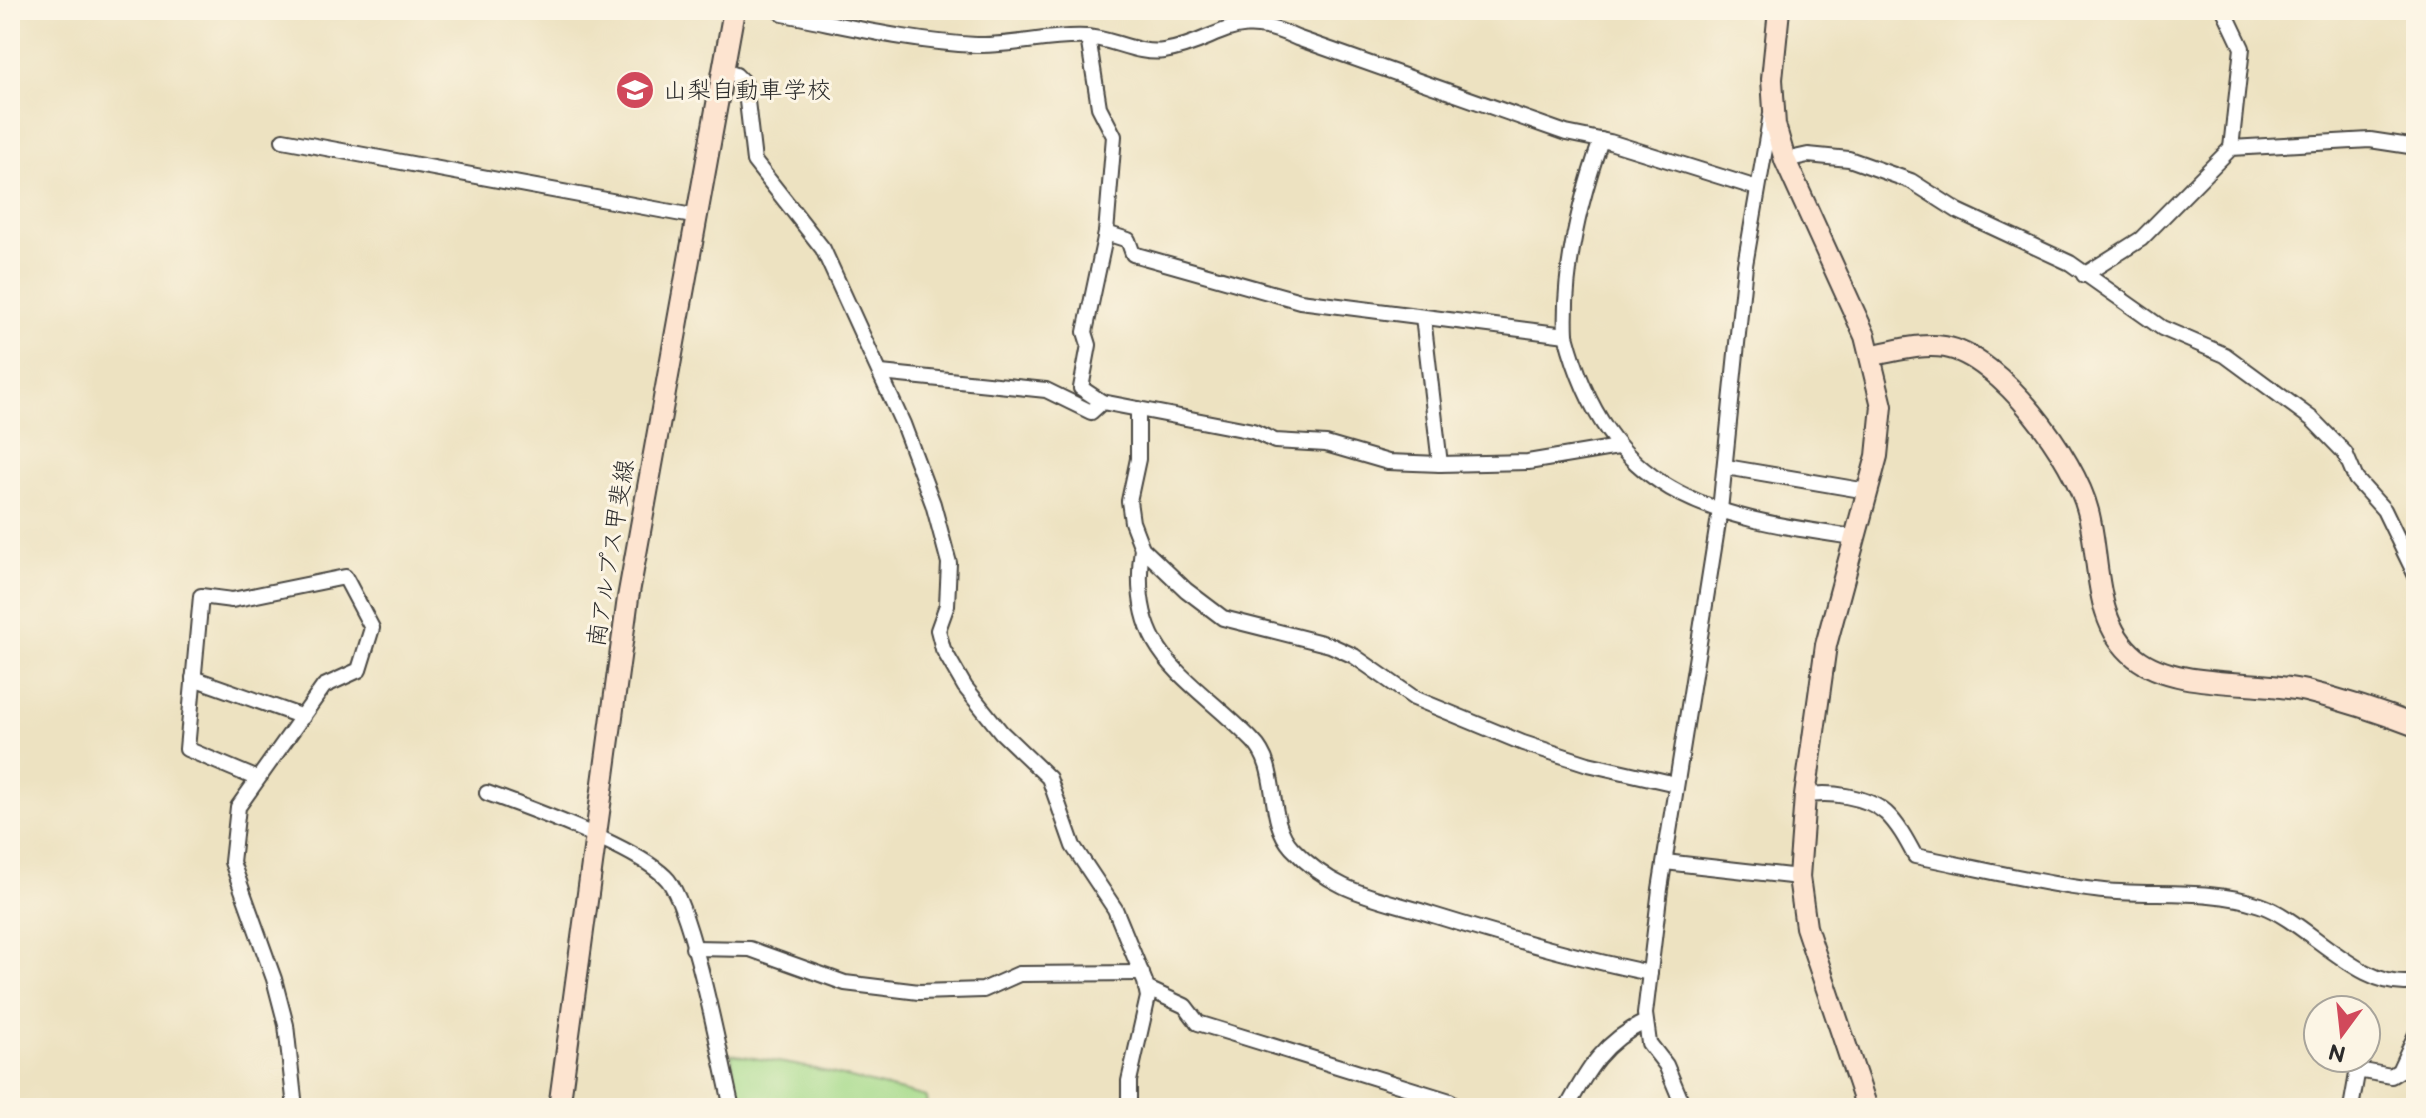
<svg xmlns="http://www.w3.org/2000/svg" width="2426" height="1118" font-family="'Balsamiq Sans','Klee One',sans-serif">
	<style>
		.green { fill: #a5da8a; stroke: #68825a; stroke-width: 2 }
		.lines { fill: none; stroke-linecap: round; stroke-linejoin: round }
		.street-casing { stroke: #484642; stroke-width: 18 }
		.secondary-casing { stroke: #484642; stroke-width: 24 }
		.street { stroke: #fff; stroke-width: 14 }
		.secondary { stroke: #fde4d0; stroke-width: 20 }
		.labels { text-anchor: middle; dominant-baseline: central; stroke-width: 6; stroke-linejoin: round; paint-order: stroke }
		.poi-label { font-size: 24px; fill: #2b2b2b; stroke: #fcf5e5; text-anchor: start }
		.street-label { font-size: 24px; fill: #2b2b2b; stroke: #fcf5e5 }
	</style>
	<rect width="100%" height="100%" fill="#fcf5e5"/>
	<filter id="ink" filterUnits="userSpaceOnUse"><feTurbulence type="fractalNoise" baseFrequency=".0125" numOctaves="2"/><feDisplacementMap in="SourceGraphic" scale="16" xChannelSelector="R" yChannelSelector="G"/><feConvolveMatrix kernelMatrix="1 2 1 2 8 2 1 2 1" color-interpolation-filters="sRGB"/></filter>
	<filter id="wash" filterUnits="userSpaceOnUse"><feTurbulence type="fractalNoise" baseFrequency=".006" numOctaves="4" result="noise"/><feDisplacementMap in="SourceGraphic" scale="32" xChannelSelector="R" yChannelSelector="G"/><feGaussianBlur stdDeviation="1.8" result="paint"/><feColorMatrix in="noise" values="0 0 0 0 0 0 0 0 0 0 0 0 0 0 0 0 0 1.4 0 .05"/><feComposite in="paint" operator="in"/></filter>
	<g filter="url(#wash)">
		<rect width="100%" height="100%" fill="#ede2c1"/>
		<!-- green -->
		<path class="green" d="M 731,1054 L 807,1067 L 926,1097 L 927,1108 L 739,1108 Z"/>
	</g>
	<g filter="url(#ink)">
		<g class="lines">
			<defs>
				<g id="street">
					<path d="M 778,10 L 783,14 C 847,26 911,42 976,45 C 1013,46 1050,35 1086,37 C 1112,38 1137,55 1164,51 C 1220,42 1232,7 1297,38 L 1566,133 L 1610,142 L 1757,188"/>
					<path d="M 2224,10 L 2242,48 L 2231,148"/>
					<path d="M 1088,37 L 1099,107 L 1114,136 L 1106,233 L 1085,332 L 1089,345 L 1081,388 L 1102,402 L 1253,431 L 1275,441 L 1326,444 L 1388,462 L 1440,464 L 1528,462 L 1618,447"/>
					<path d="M 725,71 L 736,75 L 745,84 L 754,161 L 823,249 L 903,424 L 933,504 L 949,563 L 947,605 L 938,630 L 943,649 L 965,687 L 1001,732 L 1049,778 L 1073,846 L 1115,909 L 1145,982 L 1148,997 L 1129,1081 L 1129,1108"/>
					<path d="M 283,140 L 698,217"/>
					<path d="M 1785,160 L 1808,155 L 1849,159 L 1911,181 L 1958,211 L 2070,263 L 2162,328 L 2225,355 L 2312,419 L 2345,453 L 2356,479 L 2384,510 L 2416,576"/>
					<path d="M 1106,233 L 1128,240 L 1133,254 L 1300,301 L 1566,335 C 1608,494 1706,517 1854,537"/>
					<path d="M 2084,275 L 2141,239 L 2231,148 L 2370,140 L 2416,147"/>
					<path d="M 1423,317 L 1440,464"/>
					<path d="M 1566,335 C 1563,271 1580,200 1601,140"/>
					<path d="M 881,373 L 1046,390 L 1091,412 L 1102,402"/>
					<path d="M 1138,409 L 1138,459 L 1129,501 L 1132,522 L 1142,548 L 1186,590 L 1223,618 L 1330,645 L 1354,656 L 1414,698 L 1523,743 L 1588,764 L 1676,784"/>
					<path d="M 1726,467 L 1867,491"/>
					<path d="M 1142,548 C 1127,657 1189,675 1253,741 C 1281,769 1265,819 1292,848 C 1335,894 1377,897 1433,915 C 1504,937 1576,958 1650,973"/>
					<path d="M 193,678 L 303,717"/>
					<path d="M 258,779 L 187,749 L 201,596 L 232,600 L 345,577 L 372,628 L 359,670 L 324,686 L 238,807 L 232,862 L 274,979 L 286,1025 L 295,1108"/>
					<path d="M 487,793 C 529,808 642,849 668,880 C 693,911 721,1061 732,1108"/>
					<path d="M 1805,796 C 1828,791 1867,796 1886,813 C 1898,824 1907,841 1915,856 C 1974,867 2035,883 2095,890 C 2149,897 2207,887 2260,905 C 2308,921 2361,993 2416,982"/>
					<path d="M 1665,862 L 1799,877"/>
					<path d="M 693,948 L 750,949 L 845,983 L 919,992 L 983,990 L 1019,974 L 1142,973"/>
					<path d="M 1146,988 L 1185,1006 L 1198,1023 L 1450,1101 L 1454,1108"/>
					<path d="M 1567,1108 C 1587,1070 1604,1041 1645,1022"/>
					<path d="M 1684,1108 L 1666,1065 L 1649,1043 L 1645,1014 L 1660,889 L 1720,510 L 1745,265 L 1771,114"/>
					<path d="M 2351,1108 L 2357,1074 L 2363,1071 L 2391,1076 L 2399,1071 L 2416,1034"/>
				</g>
				<g id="secondary">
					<path d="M 1779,10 L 1772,79 L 1775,125 L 1785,160 L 1865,336 L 1882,406 L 1877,456 L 1826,645 L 1805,796 L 1799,877 L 1806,927 L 1867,1108"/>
					<path d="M 1873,355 C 1896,351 1921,343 1945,347 C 2000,356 2075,459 2088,511 C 2101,560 2092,622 2135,657 C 2176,690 2255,679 2306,691 C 2343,700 2380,712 2416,726"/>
					<path d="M 559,1108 L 628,598 L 734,10"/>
				</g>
			</defs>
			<!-- street casing -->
			<use href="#street" class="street-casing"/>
			<!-- secondary casing -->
			<use href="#secondary" class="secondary-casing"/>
			<!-- street -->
			<use href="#street" class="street"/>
			<!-- secondary -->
			<use href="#secondary" class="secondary"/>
		</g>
	</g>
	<!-- icons -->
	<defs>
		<symbol id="school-disc" viewBox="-11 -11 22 22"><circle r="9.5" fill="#d1495b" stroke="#fcf5e5"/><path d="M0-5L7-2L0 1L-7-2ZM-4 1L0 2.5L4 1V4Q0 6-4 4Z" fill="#fff"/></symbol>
	</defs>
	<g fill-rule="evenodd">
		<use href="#school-disc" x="613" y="68" width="44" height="44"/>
	</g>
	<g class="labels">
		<!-- poi labels -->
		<g class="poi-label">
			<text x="663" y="90">山梨自動車学校</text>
		</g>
		<!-- street labels -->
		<g class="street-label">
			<text transform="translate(611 553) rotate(-81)">南アルプス甲斐線</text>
		</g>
	</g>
	<!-- margin -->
	<rect width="2426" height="1118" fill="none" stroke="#fcf5e5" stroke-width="40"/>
	<!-- north arrow -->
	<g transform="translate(2342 1034) rotate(195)"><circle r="38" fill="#fcf5e5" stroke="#a8a49b" stroke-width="2"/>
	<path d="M0-6L14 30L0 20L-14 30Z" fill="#d1495b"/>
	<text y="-12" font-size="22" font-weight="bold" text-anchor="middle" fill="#2b2b2b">N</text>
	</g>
</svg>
